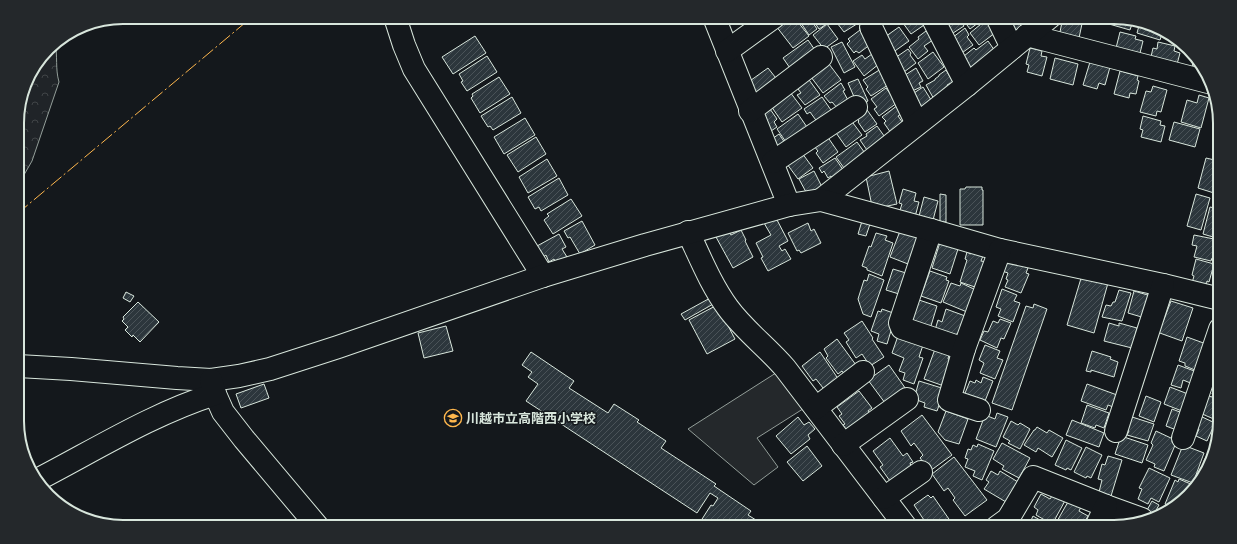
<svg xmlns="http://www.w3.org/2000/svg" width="1237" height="544" font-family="Lato,'Noto Sans JP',sans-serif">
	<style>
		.forest { fill: url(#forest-crowns); stroke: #939e99 }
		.parking { fill: #24282b; stroke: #939e99 }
		.building { fill: url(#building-hatch); stroke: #d8e6dc }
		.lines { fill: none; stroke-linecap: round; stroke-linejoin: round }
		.minor-casing { stroke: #d8e6dc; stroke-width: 24 }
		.minor { stroke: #14181c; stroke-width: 22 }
		.power { stroke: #ffb74d; stroke-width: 1; stroke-dasharray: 14 3 2 3; stroke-linecap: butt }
		.labels { text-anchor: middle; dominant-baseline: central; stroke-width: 3; stroke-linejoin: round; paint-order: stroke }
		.poi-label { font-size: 13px; font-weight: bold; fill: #d8e6dc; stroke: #14181c; text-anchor: start }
		.rim { fill: none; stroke: #d8e6dc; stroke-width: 2 }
	</style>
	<defs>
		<pattern id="forest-crowns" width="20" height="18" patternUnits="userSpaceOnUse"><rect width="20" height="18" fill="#202428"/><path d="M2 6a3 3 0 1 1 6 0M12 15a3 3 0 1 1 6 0" fill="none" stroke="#404447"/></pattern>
		<pattern id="building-hatch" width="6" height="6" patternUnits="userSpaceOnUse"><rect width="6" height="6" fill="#2c363c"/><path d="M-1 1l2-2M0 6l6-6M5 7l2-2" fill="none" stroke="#4a5358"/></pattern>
	</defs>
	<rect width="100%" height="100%" fill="#14181c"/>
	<!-- forest -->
	<path class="forest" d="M 55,43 C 58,57 55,68 59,82 L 32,161 L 17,187 L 17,116 L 28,76 Z"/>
	<!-- parking -->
	<path class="parking" d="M 779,371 L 806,407 L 757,438 L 778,467 L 754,485 L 688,429 Z"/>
	<!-- building -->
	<g class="building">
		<path d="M 788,17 L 794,17 L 809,36 L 793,48 L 776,26 Z"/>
		<path d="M 797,17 L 809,17 L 817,29 L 809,35 Z"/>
		<path d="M 811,17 L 829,17 L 831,21 L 819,29 Z"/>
		<path d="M 837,17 L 861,17 L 858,19 L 860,22 L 844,32 L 834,19 Z"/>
		<path d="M 911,17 L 923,17 L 927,23 L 911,34 L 903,23 Z"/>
		<path d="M 946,17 L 958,17 L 964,26 L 950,35 L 940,21 Z"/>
		<path d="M 961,17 L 986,17 L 970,29 Z"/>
		<path d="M 1019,17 L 1027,17 L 1033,25 L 1016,38 L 1007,26 Z"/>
		<path d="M 1063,17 L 1072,17 L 1083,19 L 1079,38 L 1059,37 Z"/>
		<path d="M 1084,17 L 1102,17 L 1100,22 Z"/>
		<path d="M 1111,17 L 1133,21 L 1130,30 L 1109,24 Z"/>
		<path d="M 986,20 L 995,33 L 979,45 L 970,33 Z"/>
		<path d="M 1140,22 L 1154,25 L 1163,31 L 1160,40 L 1137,33 Z"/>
		<path d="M 827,24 L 838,39 L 824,49 L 813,35 Z"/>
		<path d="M 899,27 L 909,41 L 892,53 L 882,39 Z"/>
		<path d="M 965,28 L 969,35 L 967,37 L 973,45 L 959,55 L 948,41 Z"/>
		<path d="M 860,30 L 871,44 L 859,53 L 856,51 L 854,53 L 847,44 L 850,41 L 848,39 Z"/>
		<path d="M 926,31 L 933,40 L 924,46 L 928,51 L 918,59 L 909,47 L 919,39 L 918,37 Z"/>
		<path d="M 1120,32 L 1136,36 L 1135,39 L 1143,41 L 1140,53 L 1115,52 Z"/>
		<path d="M 475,36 L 486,53 L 453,74 L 442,57 Z"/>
		<path d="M 808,40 L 817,53 L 792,71 L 783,58 Z"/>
		<path d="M 988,41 L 995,51 L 969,74 L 959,60 L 974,48 L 976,50 Z"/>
		<path d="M 842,42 L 855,67 L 844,73 L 831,47 Z"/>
		<path d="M 1158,42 L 1175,46 L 1174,51 L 1180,53 L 1176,68 L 1150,61 L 1153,48 L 1157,49 Z"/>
		<path d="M 1030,48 L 1042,51 L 1041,56 L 1047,57 L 1042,76 L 1027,72 L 1029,65 L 1026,64 Z"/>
		<path d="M 908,49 L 911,53 L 910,55 L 916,63 L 900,75 L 892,60 Z"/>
		<path d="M 933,52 L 944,67 L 928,79 L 918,63 Z"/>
		<path d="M 872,54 L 879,64 L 864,76 L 853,61 L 862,55 L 865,59 Z"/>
		<path d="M 487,56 L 497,72 L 467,91 L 461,82 L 463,81 L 459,74 Z"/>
		<path d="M 1055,58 L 1078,64 L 1073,85 L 1050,79 Z"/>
		<path d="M 1194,58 L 1198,58 L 1205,76 L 1191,72 Z"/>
		<path d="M 1090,62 L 1110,67 L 1105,85 L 1099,83 L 1097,89 L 1083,85 Z"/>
		<path d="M 829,64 L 841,80 L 823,93 L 811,77 Z"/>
		<path d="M 768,68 L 779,82 L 758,97 L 747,83 Z"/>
		<path d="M 916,68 L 923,81 L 919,83 L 921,87 L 910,92 L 902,77 Z"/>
		<path d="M 881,69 L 888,85 L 871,96 L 866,89 L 868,87 L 863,80 Z"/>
		<path d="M 946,70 L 953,82 L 947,85 L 951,92 L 935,101 L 926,85 L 935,80 L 935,79 L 939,76 L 939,75 Z"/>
		<path d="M 1120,71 L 1138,76 L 1137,80 L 1139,81 L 1136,94 L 1130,93 L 1129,98 L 1114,94 Z"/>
		<path d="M 499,77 L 510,94 L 480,113 L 471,98 L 473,96 L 472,94 Z"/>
		<path d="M 807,77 L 820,95 L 805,105 L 797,95 L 801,93 L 795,85 Z"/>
		<path d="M 858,79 L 868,101 L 858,106 L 848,83 Z"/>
		<path d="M 841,83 L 845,90 L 843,91 L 849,102 L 839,110 L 832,102 L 830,103 L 824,96 Z"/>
		<path d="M 1153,86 L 1167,90 L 1161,112 L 1157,111 L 1156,116 L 1140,112 L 1146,91 L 1151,92 Z"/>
		<path d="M 923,87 L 933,103 L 920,112 L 911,95 Z"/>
		<path d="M 886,88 L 897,103 L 879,116 L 874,109 L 877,107 L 871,99 Z"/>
		<path d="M 790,92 L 802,108 L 782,122 L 771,106 Z"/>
		<path d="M 1199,95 L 1209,98 L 1201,128 L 1181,122 L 1187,100 L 1197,103 Z"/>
		<path d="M 512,97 L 521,113 L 493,130 L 490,126 L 488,127 L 481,116 Z"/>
		<path d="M 822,97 L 833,113 L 818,123 L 810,112 L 807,114 L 804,109 Z"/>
		<path d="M 898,105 L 903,113 L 898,116 L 905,126 L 893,136 L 884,123 L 886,121 L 882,117 Z"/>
		<path d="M 865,107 L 877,124 L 865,132 L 858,122 L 859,121 L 854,115 Z"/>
		<path d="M 770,109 L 777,119 L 774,122 L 777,127 L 768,133 L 761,115 Z"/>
		<path d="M 798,114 L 809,130 L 788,145 L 777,129 Z"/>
		<path d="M 1143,116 L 1161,121 L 1160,125 L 1165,126 L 1161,142 L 1141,137 L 1143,130 L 1140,129 Z"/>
		<path d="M 525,118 L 535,135 L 504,154 L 494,137 Z"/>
		<path d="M 850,119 L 862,135 L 846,147 L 834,130 Z"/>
		<path d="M 1174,122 L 1200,129 L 1195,147 L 1169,140 Z"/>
		<path d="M 877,126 L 887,140 L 869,153 L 860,140 L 867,136 L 866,134 Z"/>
		<path d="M 779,134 L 787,146 L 780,151 L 772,139 Z"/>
		<path d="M 827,136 L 838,152 L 823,163 L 816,153 L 818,151 L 814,146 Z"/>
		<path d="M 536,137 L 546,154 L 518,172 L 507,155 Z"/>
		<path d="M 857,142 L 867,156 L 850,163 L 844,168 L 836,157 Z"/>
		<path d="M 802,153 L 813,168 L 798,179 L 787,164 Z"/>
		<path d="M 835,158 L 846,174 L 835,182 L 831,176 L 828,178 L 824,171 L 822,173 L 819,168 Z"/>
		<path d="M 1206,158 L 1219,161 L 1219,170 L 1214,193 L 1198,188 Z"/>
		<path d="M 547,159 L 557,176 L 528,193 L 519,177 Z"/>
		<path d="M 814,171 L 822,187 L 811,196 L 808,191 L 806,192 L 799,179 Z"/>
		<path d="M 889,171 L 897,204 L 878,208 L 872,206 L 866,177 Z"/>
		<path d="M 559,178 L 568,195 L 541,211 L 539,207 L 535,209 L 528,197 Z"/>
		<path d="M 966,187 L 982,187 L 982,190 L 983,190 L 983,225 L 960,225 L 960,189 L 965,189 Z"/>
		<path d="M 903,189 L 916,193 L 914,201 L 919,202 L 915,217 L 899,213 L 902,204 L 899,203 Z"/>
		<path d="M 940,194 L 946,195 L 946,222 L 940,222 Z"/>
		<path d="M 1196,194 L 1210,198 L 1201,230 L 1187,226 Z"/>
		<path d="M 924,197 L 938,201 L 933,220 L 919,216 Z"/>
		<path d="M 571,199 L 582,216 L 553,234 L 544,220 L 549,216 L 547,214 Z"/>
		<path d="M 1210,207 L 1219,209 L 1219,235 L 1214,234 L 1213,237 L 1203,234 Z"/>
		<path d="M 776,218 L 788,241 L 779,246 L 782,251 L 785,249 L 791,259 L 768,271 L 761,258 L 763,257 L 756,243 L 771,235 L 764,223 Z"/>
		<path d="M 582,221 L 595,245 L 580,254 L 570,237 L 568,238 L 564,231 Z"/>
		<path d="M 862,221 L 870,224 L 866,236 L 858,234 Z"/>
		<path d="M 808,223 L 811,231 L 814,229 L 821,243 L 801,253 L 799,250 L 797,251 L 788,233 Z"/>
		<path d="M 728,230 L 731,235 L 741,230 L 746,240 L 745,241 L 753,257 L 733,268 L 716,237 Z"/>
		<path d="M 900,231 L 918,238 L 908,264 L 890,257 Z"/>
		<path d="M 876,233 L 887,236 L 885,240 L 893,243 L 882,276 L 867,270 L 867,268 L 862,266 L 869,246 L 871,247 Z"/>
		<path d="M 559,234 L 566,247 L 562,249 L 567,257 L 556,263 L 554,259 L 549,262 L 546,255 L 543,257 L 537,246 Z"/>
		<path d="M 1194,235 L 1214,239 L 1213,245 L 1219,247 L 1216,259 L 1212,258 L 1211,261 L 1194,257 L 1197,246 L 1192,245 Z"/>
		<path d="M 941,239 L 958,249 L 950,274 L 932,268 Z"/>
		<path d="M 972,249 L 984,253 L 981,261 L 986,262 L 978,288 L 960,282 L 967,260 L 965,259 L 967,252 L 971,254 Z"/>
		<path d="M 1007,259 L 1028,268 L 1026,273 L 1029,274 L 1021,293 L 1005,287 L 1008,280 L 1006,279 L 1008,273 L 1002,271 Z"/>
		<path d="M 1196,259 L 1214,264 L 1209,282 L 1207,281 L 1206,287 L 1192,283 L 1194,276 L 1192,275 Z"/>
		<path d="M 893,269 L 906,273 L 899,294 L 886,290 Z"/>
		<path d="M 930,271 L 947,277 L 946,280 L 949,281 L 941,303 L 921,296 Z"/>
		<path d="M 869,274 L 884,280 L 871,317 L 863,314 L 858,299 L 864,280 L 867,281 Z"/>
		<path d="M 1082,275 L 1108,283 L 1094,333 L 1067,325 Z"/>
		<path d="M 951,283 L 960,286 L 961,283 L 976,290 L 967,312 L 943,302 Z"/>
		<path d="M 1002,289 L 1017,295 L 1014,301 L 1020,303 L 1013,322 L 998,316 L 1001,309 L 996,307 Z"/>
		<path d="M 1119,290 L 1131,293 L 1122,321 L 1102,317 L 1106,305 L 1111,306 L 1113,302 L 1115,302 Z"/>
		<path d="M 1134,291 L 1151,296 L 1145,318 L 1128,313 Z"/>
		<path d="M 126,292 L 134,296 L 130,302 L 123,298 Z"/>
		<path d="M 712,297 L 715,303 L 685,320 L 681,314 Z"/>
		<path d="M 919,300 L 937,306 L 930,329 L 908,322 Z"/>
		<path d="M 1171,301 L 1193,308 L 1182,341 L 1157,332 L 1161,321 L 1163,322 Z"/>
		<path d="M 138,302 L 159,322 L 140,342 L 133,335 L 132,337 L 125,330 L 128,327 L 122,321 L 124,319 L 123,317 Z"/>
		<path d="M 1034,304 L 1047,309 L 1012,410 L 992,403 L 1026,306 L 1033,308 Z"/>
		<path d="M 717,305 L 735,339 L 707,354 L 689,320 Z"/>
		<path d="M 882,309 L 896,314 L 887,344 L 877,341 L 879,334 L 871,331 L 878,311 L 881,312 Z"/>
		<path d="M 946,309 L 968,317 L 962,336 L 956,334 L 954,340 L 935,330 L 938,320 L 942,322 Z"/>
		<path d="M 1000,319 L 1011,323 L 1004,339 L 1001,338 L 997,348 L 980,340 L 984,331 L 988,332 L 993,321 L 998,323 Z"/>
		<path d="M 862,321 L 873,338 L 872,339 L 884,357 L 870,366 L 862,354 L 856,358 L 846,342 L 849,340 L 844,333 Z"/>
		<path d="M 1109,323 L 1119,326 L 1119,323 L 1137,328 L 1132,348 L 1104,341 Z"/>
		<path d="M 446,326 L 453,351 L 424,358 L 418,333 Z"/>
		<path d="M 898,336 L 923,345 L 919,357 L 923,358 L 914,384 L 903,380 L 905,373 L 899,371 L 904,358 L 892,353 Z"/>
		<path d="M 1187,337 L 1209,345 L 1200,372 L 1185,366 L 1185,363 L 1179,361 Z"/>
		<path d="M 837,339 L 856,365 L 844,374 L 842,371 L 838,374 L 826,358 L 828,356 L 824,349 Z"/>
		<path d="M 985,345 L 1000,351 L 997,358 L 1003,360 L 995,379 L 980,373 L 984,363 L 979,360 Z"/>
		<path d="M 935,349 L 949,354 L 948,359 L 953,361 L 944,386 L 924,379 Z"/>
		<path d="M 1092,351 L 1111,357 L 1110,359 L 1118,362 L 1114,377 L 1091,370 L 1091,372 L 1086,371 Z"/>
		<path d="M 531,352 L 574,381 L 569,388 L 608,413 L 614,404 L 639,420 L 637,422 L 666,441 L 661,448 L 716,484 L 714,486 L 751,511 L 748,515 L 767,527 L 697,527 L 711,505 L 713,506 L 718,498 L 710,493 L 697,513 L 526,401 L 538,384 L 528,377 L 532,372 L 522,365 Z"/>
		<path d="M 820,352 L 841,383 L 827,393 L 816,379 L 813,381 L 802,366 Z"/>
		<path d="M 889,365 L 908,392 L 888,407 L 868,380 Z"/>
		<path d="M 1178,365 L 1197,372 L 1193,384 L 1183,380 L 1181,388 L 1171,385 Z"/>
		<path d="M 983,377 L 993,381 L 983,406 L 963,398 L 970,381 L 975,383 L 976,380 L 981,383 Z"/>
		<path d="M 1218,378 L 1220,378 L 1220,398 L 1212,394 Z"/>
		<path d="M 919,381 L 945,389 L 937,411 L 924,407 L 925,403 L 914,399 Z"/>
		<path d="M 264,384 L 269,398 L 241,408 L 236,394 Z"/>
		<path d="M 1087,384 L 1117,395 L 1113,407 L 1108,405 L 1106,410 L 1081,401 Z"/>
		<path d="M 1170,387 L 1188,394 L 1182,411 L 1164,404 Z"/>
		<path d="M 859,391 L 872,408 L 868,411 L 873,418 L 850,435 L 843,425 L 845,424 L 839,416 L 842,414 L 837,407 Z"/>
		<path d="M 1204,394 L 1220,400 L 1220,411 L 1216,420 L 1200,413 Z"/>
		<path d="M 1146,396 L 1161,402 L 1154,422 L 1139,416 Z"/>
		<path d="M 1087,405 L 1109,413 L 1104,428 L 1096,425 L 1095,428 L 1081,423 Z"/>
		<path d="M 1172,409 L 1185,414 L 1179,431 L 1166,426 Z"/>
		<path d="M 946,411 L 968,419 L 959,444 L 945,440 L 938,432 Z"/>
		<path d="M 997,413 L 1008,417 L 996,447 L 976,439 L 985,415 L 995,419 Z"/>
		<path d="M 922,415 L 952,455 L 930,471 L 920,458 L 923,455 L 914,443 L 911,446 L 901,431 Z"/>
		<path d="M 1198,415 L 1215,423 L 1207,441 L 1196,436 L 1199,429 L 1193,426 Z"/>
		<path d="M 1129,416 L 1154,424 L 1148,441 L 1127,435 L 1129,431 L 1125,429 Z"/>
		<path d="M 798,417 L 804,425 L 809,422 L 815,429 L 808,435 L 810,439 L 791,454 L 776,436 Z"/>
		<path d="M 1072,420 L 1104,433 L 1099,447 L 1066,435 Z"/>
		<path d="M 1011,421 L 1018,425 L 1020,423 L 1030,429 L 1020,449 L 1008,443 L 1010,441 L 1003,437 Z"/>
		<path d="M 1037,427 L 1047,433 L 1049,430 L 1063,438 L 1052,457 L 1038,448 L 1036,452 L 1024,445 L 1034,430 L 1035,430 Z"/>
		<path d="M 1156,431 L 1173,439 L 1172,442 L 1176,443 L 1164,471 L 1154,467 L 1155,464 L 1146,460 L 1153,445 L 1151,443 Z"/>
		<path d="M 1121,436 L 1148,445 L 1142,463 L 1115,454 Z"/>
		<path d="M 890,438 L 903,456 L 907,453 L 913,462 L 910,463 L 911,466 L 890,481 L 880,467 L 883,465 L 873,451 Z"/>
		<path d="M 1066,440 L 1082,448 L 1071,470 L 1067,468 L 1066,470 L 1055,465 Z"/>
		<path d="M 1002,443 L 1030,458 L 1019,478 L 1002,469 L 1004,466 L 993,459 Z"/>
		<path d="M 978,444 L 994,451 L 982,480 L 973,476 L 975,471 L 965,467 L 968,459 L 965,458 L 968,449 L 971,450 L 973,445 L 977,447 Z"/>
		<path d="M 1183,445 L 1204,453 L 1193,483 L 1171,475 Z"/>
		<path d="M 807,446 L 822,466 L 803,481 L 787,462 Z"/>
		<path d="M 1211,446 L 1215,448 L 1212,461 L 1210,463 L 1204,461 Z"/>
		<path d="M 1086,447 L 1102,455 L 1091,478 L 1087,476 L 1086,478 L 1074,472 Z"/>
		<path d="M 1108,456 L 1122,460 L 1111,496 L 1099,492 L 1102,480 L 1098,479 L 1102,464 L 1105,465 Z"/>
		<path d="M 954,457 L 987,500 L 965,516 L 953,500 L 955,498 L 948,488 L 944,491 L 932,474 Z"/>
		<path d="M 1204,464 L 1208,466 L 1197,481 Z"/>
		<path d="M 1149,468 L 1170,478 L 1159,502 L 1151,498 L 1148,504 L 1138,499 L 1142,489 L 1139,488 Z"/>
		<path d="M 991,471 L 998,475 L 1000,471 L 1018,482 L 1006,502 L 984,489 L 989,482 L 986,480 Z"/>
		<path d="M 1179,479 L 1193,485 L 1178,505 L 1172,507 L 1165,504 L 1175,480 L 1178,482 Z"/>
		<path d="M 1054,493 L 1066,499 L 1054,521 L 1051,520 L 1050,523 L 1036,515 L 1038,510 L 1034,507 L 1041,494 L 1050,499 Z"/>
		<path d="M 928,495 L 931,498 L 933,496 L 951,522 L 944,527 L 923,527 L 921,523 L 924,520 L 914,505 Z"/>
		<path d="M 1069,500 L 1081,507 L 1079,511 L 1088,516 L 1082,527 L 1063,527 L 1056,523 Z"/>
		<path d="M 1152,501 L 1159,505 L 1154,514 L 1151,515 L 1146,512 Z"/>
		<path d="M 1033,516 L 1047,524 L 1046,527 L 1028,527 Z"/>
	</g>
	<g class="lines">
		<defs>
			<g id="minor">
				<path d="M 395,17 L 404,45 L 414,69 L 543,276"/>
				<path d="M 714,17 L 789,205"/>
				<path d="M 932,17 L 967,85"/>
				<path d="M 997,17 L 1012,48"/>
				<path d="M 871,27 L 917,124"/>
				<path d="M 1027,35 L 1208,82"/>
				<path d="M 727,51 L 774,17"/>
				<path d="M 750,111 L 821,57"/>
				<path d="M 773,162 L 856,107"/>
				<path d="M 821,200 L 967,85 L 1050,17"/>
				<path d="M 931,230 L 900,323 L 902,328 L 964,349"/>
				<path d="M 688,232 C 700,257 711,285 728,308 C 744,330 767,347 785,368 L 906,527"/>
				<path d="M 18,366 L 71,369 L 177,378 L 211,380 L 239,376 L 270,369 L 338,347 L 543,276 L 645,245 L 789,205 L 821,200 L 931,230 L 1000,250 L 1163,285 L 1220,299"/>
				<path d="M 215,394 L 223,412 L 244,439 L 318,527"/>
				<path d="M 816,408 L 863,372"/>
				<path d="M 979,410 L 949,400 L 964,349 L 1000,250"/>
				<path d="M 1116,431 L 1163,285"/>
				<path d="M 1183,438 L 1220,329"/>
				<path d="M 843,445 L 907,399"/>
				<path d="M 37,480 C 95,450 152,414 215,394 L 211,380"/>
				<path d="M 884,498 L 921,472"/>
				<path d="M 997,527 L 1008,519 L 1033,477 L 1106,506 L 1142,519"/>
				<path d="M 1096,527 L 1106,506"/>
			</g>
		</defs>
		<!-- minor casing -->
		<use href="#minor" class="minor-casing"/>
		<!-- minor -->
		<use href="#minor" class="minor"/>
		<!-- power -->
		<path class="power" d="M 17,214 L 252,17"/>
	</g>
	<!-- icons -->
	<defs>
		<symbol id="school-ring" viewBox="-11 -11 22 22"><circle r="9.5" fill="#14181c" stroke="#ffb74d" stroke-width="1.5"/><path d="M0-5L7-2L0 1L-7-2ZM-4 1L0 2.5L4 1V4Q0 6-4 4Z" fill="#ffb74d"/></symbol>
	</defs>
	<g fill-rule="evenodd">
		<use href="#school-ring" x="443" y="408" width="20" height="20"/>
	</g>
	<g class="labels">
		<!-- poi labels -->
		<g class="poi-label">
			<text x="466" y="418">川越市立高階西小学校</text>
		</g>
	</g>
	<!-- crop -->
	<path d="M0 0H1237V544H0ZM123 24H1114A99 99 0 0 1 1213 123V421A99 99 0 0 1 1114 520H123A99 99 0 0 1 24 421V123A99 99 0 0 1 123 24Z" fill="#24282b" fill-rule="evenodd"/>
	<path class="rim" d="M123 24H1114A99 99 0 0 1 1213 123V421A99 99 0 0 1 1114 520H123A99 99 0 0 1 24 421V123A99 99 0 0 1 123 24Z"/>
</svg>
